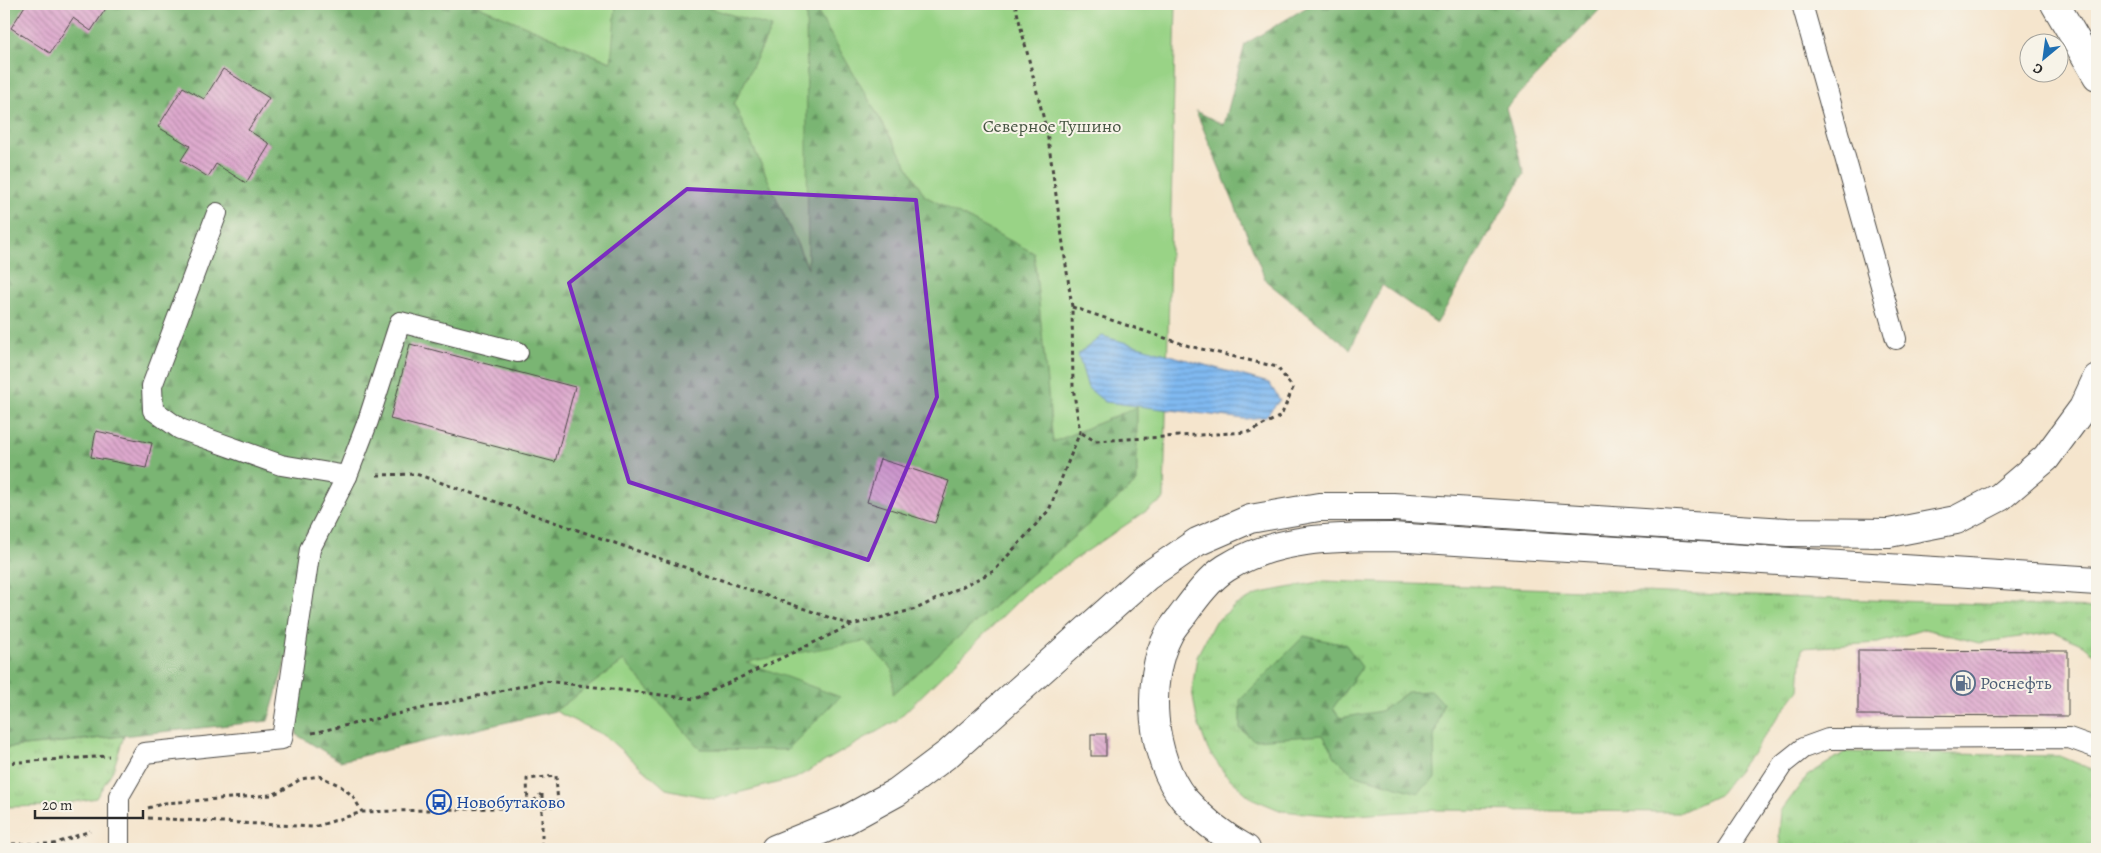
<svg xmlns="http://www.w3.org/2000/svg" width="2101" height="853" font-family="Alegreya,serif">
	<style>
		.grass { fill: url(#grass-tufts); stroke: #627f58 }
		.forest { fill: url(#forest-firs); stroke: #52704f }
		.green { fill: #99d386; stroke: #627f58 }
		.water { fill: url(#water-rules); stroke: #56728e }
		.building { fill: url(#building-back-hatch) }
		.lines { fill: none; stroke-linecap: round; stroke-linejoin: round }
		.service-casing { stroke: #494743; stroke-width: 22 }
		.secondary-casing { stroke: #494743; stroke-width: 30 }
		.path { stroke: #494743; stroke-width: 3; stroke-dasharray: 4 4; stroke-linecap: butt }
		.service { stroke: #fff; stroke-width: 20 }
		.secondary { stroke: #fff; stroke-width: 28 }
		.marked { fill: #7b2cbf; fill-opacity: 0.2; stroke: #7b2cbf; stroke-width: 4; stroke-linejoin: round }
		.labels { text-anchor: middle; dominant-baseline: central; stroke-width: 4; stroke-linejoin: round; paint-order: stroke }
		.park-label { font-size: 18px; fill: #465542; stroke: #f7f3e8 }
		.service-label { font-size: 18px; fill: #4e5e75; stroke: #f7f3e8; text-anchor: start }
		.transit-label { font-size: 18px; fill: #164399; stroke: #f7f3e8; text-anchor: start }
	</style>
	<defs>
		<pattern id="grass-tufts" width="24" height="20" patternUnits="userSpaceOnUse" patternTransform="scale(1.25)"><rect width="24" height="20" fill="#99d386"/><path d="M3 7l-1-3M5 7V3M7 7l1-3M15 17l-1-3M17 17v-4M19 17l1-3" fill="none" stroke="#84b574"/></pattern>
		<pattern id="forest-firs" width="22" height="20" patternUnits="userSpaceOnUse" patternTransform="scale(1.25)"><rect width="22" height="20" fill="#7ab573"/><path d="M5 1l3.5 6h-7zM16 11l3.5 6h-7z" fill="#64935f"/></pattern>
		<pattern id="water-rules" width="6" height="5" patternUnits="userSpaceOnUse" patternTransform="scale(1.25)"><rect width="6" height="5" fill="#80b9f1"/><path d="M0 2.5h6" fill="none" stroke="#6997c3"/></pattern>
		<pattern id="building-back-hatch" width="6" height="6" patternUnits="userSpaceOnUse" patternTransform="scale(1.25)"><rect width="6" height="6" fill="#dea9ce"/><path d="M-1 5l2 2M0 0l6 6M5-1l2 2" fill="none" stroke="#b48aa7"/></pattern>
	</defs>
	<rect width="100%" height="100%" fill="#f7f3e8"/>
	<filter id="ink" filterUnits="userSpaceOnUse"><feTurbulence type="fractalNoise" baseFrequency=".02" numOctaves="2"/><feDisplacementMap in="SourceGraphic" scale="10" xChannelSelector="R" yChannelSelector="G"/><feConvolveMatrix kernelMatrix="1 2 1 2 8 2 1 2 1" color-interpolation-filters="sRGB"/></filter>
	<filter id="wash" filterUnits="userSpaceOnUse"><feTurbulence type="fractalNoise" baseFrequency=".0096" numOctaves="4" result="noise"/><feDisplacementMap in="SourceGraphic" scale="20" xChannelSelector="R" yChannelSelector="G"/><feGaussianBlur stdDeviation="1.12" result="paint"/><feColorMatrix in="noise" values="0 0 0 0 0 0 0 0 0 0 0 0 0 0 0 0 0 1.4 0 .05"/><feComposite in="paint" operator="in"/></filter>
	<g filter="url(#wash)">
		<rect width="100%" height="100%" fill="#f5e5cd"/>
		<!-- grass -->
		<g class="grass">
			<path d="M 1324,581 L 2097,608 L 2097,656 L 2085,646 L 2055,632 L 1979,643 L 1925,629 L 1878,643 L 1802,648 L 1799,690 L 1720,794 L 1681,812 L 1435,810 L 1339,816 L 1282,811 L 1251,798 L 1225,774 L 1208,750 L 1197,720 L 1192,690 L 1197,656 L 1214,623 L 1236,605 L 1261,593 Z"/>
			<path d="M 124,736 L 113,770 L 96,798 L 52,806 L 4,807 L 4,748 Z"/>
			<path d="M 1845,752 L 2060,756 L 2091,769 L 2097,774 L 2097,849 L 1781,847 L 1779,835 L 1781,811 L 1807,776 Z"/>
		</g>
		<!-- forest -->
		<g class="forest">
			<path d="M 4,4 L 474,4 L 610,62 L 616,4 L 696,4 L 772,26 L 734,104 L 807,266 L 806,4 L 813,4 L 925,196 L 1034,253 L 1053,442 L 1137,407 L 1137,482 L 893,694 L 747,662 L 841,697 L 787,750 L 700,749 L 624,661 L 555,711 L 340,761 L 297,735 L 291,643 L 268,721 L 4,748 Z"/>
			<path d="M 1312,4 L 1599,4 L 1602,7 L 1506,108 L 1524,174 L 1437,323 L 1382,285 L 1350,349 L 1266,281 L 1196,111 L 1224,125 L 1245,44 Z"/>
			<path d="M 1304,636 L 1346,645 L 1362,667 L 1333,708 L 1340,718 L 1381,711 L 1408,692 L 1432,691 L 1443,703 L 1434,737 L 1435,778 L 1418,793 L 1353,774 L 1335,757 L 1323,735 L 1254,740 L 1240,729 L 1240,700 Z"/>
		</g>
		<!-- green -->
		<g class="green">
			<path d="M 474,4 L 616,4 L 611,62 Z"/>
			<path d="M 696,4 L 806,4 L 808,268 L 734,104 L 772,27 Z"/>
			<path d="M 813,4 L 1176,4 L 1164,499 L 1028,591 L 897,720 L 796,778 L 714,799 L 666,789 L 605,736 L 555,711 L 624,661 L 700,749 L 787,750 L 840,697 L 746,662 L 865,641 L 893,670 L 893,694 L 1137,482 L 1137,407 L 1053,442 L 1034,253 L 925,196 Z"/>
		</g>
		<!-- water -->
		<path class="water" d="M 1102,336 L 1269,383 L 1280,400 L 1265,417 L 1245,419 L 1105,402 L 1088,388 L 1078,354 Z"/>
		<g id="blocks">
			<!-- building -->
			<g class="building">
				<path d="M 26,4 L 109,4 L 91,31 L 73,18 L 50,53 L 11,28 Z"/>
				<path d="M 223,69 L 269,98 L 248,130 L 270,144 L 246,183 L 216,164 L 208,177 L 181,160 L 190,146 L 158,127 L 183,87 L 204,99 Z"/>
				<path d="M 410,344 L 575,387 L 555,462 L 390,419 Z"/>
				<path d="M 96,431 L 152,443 L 146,468 L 91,457 Z"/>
				<path d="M 880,459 L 949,481 L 935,523 L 867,502 Z"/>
				<path d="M 1858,650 L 2068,651 L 2068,716 L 1858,715 Z"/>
				<rect x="1091" y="734" width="15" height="22"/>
			</g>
		</g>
	</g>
	<g filter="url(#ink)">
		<use href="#blocks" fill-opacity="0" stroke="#494743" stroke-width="1"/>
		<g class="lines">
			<defs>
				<g id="service">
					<path d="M 1802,4 L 1896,339"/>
					<path d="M 217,213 L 152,386 L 153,410 L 180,429 L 281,465 L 347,476"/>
					<path d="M 119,849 L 119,796 L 144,753 L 282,739 L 310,549 L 347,476 L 368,421 L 400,322 L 518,352"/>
					<path d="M 1727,849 L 1783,764 L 1803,748 L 1828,739 L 2069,738 L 2097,748"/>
				</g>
				<g id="secondary">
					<path d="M 2055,4 L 2097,76"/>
					<path d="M 775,849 L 846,820 L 897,792 L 949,753 L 1146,577 L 1197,542 L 1250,519 L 1319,507 L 1393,507 L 1787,532 L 1889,533 L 1956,520 L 2000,497 L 2046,458 L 2083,408 L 2097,378"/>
					<path d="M 1246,849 C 1223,836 1202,820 1184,799 C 1151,759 1144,680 1169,634 C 1173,626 1180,619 1185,612 C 1196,597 1210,578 1226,568 C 1275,537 1336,537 1392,537 L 2097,581"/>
				</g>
			</defs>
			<!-- service casing -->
			<use href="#service" class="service-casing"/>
			<!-- secondary casing -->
			<use href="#secondary" class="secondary-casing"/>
			<!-- path -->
			<g class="path">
				<path d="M 1072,307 L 1189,346 L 1277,367 L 1293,388 L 1281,416 L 1249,432 L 1095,441 L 1080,432"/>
				<path d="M 377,475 L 416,474 L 851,625"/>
				<path d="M 312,733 L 545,681 L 695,699 L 851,625 L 916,609 L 994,571 L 1049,510 L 1080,432 L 1073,387 L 1072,307 L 1047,132 L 1015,4"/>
				<path d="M 4,763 L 109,756"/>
				<path d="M 542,794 L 542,849"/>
				<path d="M 528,807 L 541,794"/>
				<path d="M 148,808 L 165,803 L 271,795 L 281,791 L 301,779 L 319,776 L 339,785 L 353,796 L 362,812"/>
				<path d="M 148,818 L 314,827 L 362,812 L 528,807 L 527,779 L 556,776 L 558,805 L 542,807"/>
				<path d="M 4,844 L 54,844 L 90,831"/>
			</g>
			<!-- service -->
			<use href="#service" class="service"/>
			<!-- secondary -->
			<use href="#secondary" class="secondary"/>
		</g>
	</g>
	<!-- marked area -->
	<path class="marked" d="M 687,189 L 916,200 L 937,397 L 868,560 L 629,482 L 569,283 Z"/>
	<!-- icons -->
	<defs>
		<symbol id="fuel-ring" viewBox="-11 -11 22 22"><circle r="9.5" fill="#f7f3e8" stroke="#5c6f8a" stroke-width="1.5"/><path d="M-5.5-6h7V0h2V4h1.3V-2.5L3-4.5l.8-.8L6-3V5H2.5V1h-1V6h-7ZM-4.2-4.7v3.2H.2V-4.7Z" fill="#5c6f8a"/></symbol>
		<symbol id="bus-ring" viewBox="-11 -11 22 22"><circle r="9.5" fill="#f7f3e8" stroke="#1a4fb4" stroke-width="1.5"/><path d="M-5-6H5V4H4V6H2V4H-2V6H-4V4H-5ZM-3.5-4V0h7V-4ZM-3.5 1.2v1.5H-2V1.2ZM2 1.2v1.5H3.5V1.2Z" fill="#1a4fb4"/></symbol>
	</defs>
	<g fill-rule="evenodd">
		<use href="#fuel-ring" x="1949" y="669" width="28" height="28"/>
		<use href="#bus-ring" x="425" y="788" width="28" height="28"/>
	</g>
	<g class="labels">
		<!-- park labels -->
		<g class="park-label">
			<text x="1052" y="126">Северное Тушино</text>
		</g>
		<!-- service labels -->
		<g class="service-label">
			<text x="1980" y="683">Роснефть</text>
		</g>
		<!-- transit labels -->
		<g class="transit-label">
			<text x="456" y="802">Новобутаково</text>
		</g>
	</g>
	<!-- margin -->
	<rect width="2101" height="853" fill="none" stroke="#f7f3e8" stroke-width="20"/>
	<!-- north arrow -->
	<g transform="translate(2044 58) rotate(209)"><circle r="24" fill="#f7f3e8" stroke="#a5a39c"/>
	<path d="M0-4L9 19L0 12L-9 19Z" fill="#1f6fb2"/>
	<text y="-8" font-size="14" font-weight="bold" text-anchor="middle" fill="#2b2b2b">С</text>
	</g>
	<!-- scale -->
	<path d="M35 810v8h108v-8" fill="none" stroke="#2b2b2b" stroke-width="2.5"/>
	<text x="42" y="810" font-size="15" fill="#2b2b2b" stroke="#f7f3e8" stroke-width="4" paint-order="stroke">20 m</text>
</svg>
